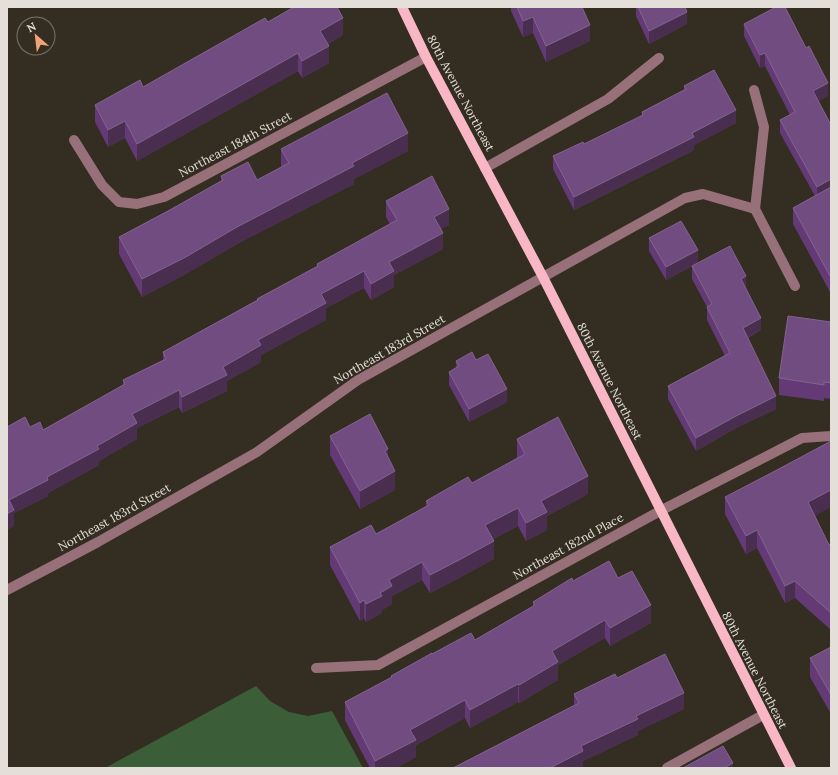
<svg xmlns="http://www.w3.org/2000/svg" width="838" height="775" font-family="Lora,serif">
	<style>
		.green { fill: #3b5e38 }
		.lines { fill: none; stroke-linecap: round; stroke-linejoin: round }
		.minor { stroke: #987079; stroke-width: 10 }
		.major { stroke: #f9b7c6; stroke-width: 10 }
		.wall { fill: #633a76 }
		.shaded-wall { fill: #4a2e50 }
		.building { fill: #714c81; stroke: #83638e }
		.labels { text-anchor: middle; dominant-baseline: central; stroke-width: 3.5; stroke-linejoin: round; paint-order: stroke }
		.street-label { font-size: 12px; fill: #e4dfd8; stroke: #342d22 }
	</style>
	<rect width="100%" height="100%" fill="#342d22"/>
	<!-- green -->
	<path class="green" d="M 256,686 L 270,701 L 289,712 L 308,716 L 332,711 L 363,768 L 105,768 Z"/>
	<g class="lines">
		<!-- minor -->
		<g class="minor">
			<path d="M 754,90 L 764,127 L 755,209 L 795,286"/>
			<path d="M 74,140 L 102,185 L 119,202 L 137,204 L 164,197 L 426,57"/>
			<path d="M 485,168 L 608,99 L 659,58"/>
			<path d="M 7,590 L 98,542 L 257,452 L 358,380 L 685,198 L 703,194 L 755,209"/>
			<path d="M 316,668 L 378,665 L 660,511 L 802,438 L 831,436"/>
			<path d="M 667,768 L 763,715"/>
		</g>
		<!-- major -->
		<path class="major" d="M 402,7 L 426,57 L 543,277 L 791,768"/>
	</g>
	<!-- wall -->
	<g class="wall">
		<path d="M 511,7 L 582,7 L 590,41 L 546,62 L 533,33 L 523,37 L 511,11 Z"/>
		<path d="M 636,7 L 685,7 L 687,24 L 649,44 L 636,16 Z"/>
		<path d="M 268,22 L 343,35 L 328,44 L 329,63 L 302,78 L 298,71 L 137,161 L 125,138 L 108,147 L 95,122 L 95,105 L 143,87 Z"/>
		<path d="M 744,24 L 828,96 L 818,101 L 831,125 L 830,292 L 793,224 L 793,208 L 815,196 L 780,133 L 780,120 L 790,115 L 765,66 L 760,68 L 744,36 Z"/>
		<path d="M 684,86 L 736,123 L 694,145 L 694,150 L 574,210 L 553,169 L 553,156 L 584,144 L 642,116 L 642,112 L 684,90 Z"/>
		<path d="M 281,149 L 408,151 L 354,179 L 354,184 L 237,244 L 184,275 L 142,297 L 119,254 L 119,237 L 168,211 L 221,181 L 221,176 L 257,180 L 281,167 Z"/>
		<path d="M 386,201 L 449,225 L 441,229 L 443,249 L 394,275 L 394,287 L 371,300 L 364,288 L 326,308 L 326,320 L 261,355 L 261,362 L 227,381 L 227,391 L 182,413 L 179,407 L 137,428 L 137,439 L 99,461 L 99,465 L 48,493 L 48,496 L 14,513 L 14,526 L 7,530 L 30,427 L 43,430 L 123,386 L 123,380 L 163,360 L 163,352 L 257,300 L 257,299 L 317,266 L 317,264 L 390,224 L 386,217 Z"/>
		<path d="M 649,238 L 698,263 L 666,280 L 649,251 Z"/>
		<path d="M 692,266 L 746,289 L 761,330 L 748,338 L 776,409 L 738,427 L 696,451 L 668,399 L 668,386 L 725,356 L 707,320 L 707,307 L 692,279 Z"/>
		<path d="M 831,322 L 831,399 L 824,398 L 824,401 L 779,395 L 779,378 Z"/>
		<path d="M 476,360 L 507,402 L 469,422 L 449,385 L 449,372 L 456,368 L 456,361 Z"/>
		<path d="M 330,436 L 388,458 L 395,490 L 360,509 L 330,455 Z"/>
		<path d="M 517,439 L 588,494 L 547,516 L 547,530 L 526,541 L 518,526 L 493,539 L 494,559 L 459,578 L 430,593 L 422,580 L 392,596 L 392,604 L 382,610 L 382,613 L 366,622 L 364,618 L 360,621 L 330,565 L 330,547 L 376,534 L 426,506 L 426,501 L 472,483 L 517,458 Z"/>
		<path d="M 725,497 L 815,516 L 828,543 L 831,546 L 831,630 L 795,598 L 785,603 L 757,548 L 746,554 L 725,514 Z"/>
		<path d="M 618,578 L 651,623 L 610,646 L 605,638 L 558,665 L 558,680 L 519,703 L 518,702 L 470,728 L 465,718 L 416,745 L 416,757 L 396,768 L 370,768 L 345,720 L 345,702 L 391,678 L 391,676 L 432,654 L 475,640 L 533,606 L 533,602 L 573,581 Z"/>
		<path d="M 831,647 L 831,714 L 810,677 L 810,658 Z"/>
		<path d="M 617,678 L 684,709 L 638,731 L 638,735 L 583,761 L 583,767 L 581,768 L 453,768 L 574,705 L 574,694 Z"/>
	</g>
	<!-- shaded-wall -->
	<g class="shaded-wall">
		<path d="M 687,12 L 687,24 L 649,44 L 649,31 Z"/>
		<path d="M 533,17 L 533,33 L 523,37 L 523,21 Z"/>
		<path d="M 343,18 L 343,35 L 320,48 L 320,31 Z"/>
		<path d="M 590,25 L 590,41 L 546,62 L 546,46 Z"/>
		<path d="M 329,46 L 329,63 L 302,78 L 302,61 Z"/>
		<path d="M 298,53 L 298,71 L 137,161 L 137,144 Z"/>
		<path d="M 765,53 L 765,66 L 760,68 L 760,55 Z"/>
		<path d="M 828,83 L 828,96 L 813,104 L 813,91 Z"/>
		<path d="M 736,110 L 736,123 L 694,145 L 694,150 L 574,210 L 574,197 Z"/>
		<path d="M 125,121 L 125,138 L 108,147 L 108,130 Z"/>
		<path d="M 408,133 L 408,151 L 354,179 L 354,184 L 237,244 L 184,275 L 142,297 L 142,279 L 352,163 Z"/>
		<path d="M 831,179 L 831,192 L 817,200 L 817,187 Z"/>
		<path d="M 449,209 L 449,225 L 434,233 L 434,217 Z"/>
		<path d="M 443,233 L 443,249 L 394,275 L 394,287 L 371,300 L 371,284 L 389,262 Z"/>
		<path d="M 698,250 L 698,263 L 666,280 L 666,267 Z"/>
		<path d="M 364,271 L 364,288 L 326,308 L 326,320 L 261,355 L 261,362 L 227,381 L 227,391 L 182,413 L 182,397 L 258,340 L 321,294 Z"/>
		<path d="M 831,275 L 831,292 L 830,292 L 830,276 Z"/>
		<path d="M 746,276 L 746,289 L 741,279 Z"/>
		<path d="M 761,318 L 761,330 L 743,340 L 743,328 Z"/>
		<path d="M 507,389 L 507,402 L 469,422 L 469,409 Z"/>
		<path d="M 179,390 L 179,407 L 137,428 L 137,439 L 99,461 L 99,465 L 48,493 L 48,496 L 14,513 L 14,526 L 7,530 L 7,514 L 9,500 L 47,477 L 97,446 L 132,414 Z"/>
		<path d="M 776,396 L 776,409 L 738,427 L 696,451 L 696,438 L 738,415 Z"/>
		<path d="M 388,449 L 388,468 L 385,451 Z"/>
		<path d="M 395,471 L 395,490 L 360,509 L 360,491 Z"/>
		<path d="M 588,476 L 588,494 L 547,516 L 547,530 L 526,541 L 526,523 L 541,501 Z"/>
		<path d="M 831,490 L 831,507 L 808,520 L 808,502 Z"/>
		<path d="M 518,508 L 518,526 L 485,543 L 485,525 Z"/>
		<path d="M 757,530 L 757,548 L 746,554 L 746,536 Z"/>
		<path d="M 494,541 L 494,559 L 459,578 L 430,593 L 430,575 Z"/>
		<path d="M 422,562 L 422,580 L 392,596 L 392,604 L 382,610 L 382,613 L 366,622 L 366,604 L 380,593 L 389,580 Z"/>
		<path d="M 795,581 L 795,598 L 785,603 L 785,586 Z"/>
		<path d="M 364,600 L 364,618 L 360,621 L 360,603 Z"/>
		<path d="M 651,605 L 651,623 L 610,646 L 610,628 Z"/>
		<path d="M 605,620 L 605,638 L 558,665 L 558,680 L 519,703 L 519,685 L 552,651 Z"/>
		<path d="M 518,684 L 518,702 L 470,728 L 470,710 Z"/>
		<path d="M 684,693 L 684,709 L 638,731 L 638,735 L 583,761 L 583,767 L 581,768 L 550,768 L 581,746 L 636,716 Z"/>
		<path d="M 465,700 L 465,718 L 416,745 L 416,757 L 396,768 L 375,768 L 375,761 L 410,730 Z"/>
		<path d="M 733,763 L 733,768 L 724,768 Z"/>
	</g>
	<!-- building -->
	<g class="building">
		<path d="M 294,7 L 337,7 L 343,18 L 320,31 L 329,46 L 302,61 L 298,53 L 137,144 L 125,121 L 108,130 L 95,105 L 140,80 L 143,87 L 265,18 L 268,22 Z"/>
		<path d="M 517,7 L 582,7 L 590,25 L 546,46 L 533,17 L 523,21 Z"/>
		<path d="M 638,7 L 685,7 L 687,12 L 649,31 Z"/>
		<path d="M 776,7 L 785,7 L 806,48 L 809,46 L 828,83 L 813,91 L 831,125 L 831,179 L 817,187 L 780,120 L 795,112 L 765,53 L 760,55 L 744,24 Z"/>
		<path d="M 714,70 L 736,110 L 692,133 L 694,137 L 574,197 L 553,156 L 583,142 L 584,144 L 643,115 L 642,112 L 686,89 L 684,86 Z"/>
		<path d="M 387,93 L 408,133 L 352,163 L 354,166 L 237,227 L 184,258 L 142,279 L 119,237 L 168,211 L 223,180 L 221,176 L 248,162 L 257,180 L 289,163 L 281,149 Z"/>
		<path d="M 432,176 L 449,209 L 434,217 L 443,233 L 389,262 L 394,271 L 371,284 L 364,271 L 321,294 L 326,303 L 258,340 L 261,345 L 223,367 L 227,375 L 182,397 L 179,390 L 132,414 L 137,423 L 97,446 L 99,449 L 47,477 L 48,480 L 9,500 L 14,510 L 7,514 L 7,427 L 25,417 L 30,427 L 40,422 L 43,430 L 125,384 L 123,380 L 166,359 L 163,352 L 258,300 L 257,299 L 318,266 L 317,264 L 397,220 L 386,201 Z"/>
		<path d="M 831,187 L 831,275 L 830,276 L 793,208 Z"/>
		<path d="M 681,221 L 698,250 L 666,267 L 649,238 Z"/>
		<path d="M 730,246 L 746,276 L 741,279 L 761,318 L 743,328 L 776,396 L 738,415 L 696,438 L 668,386 L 730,353 L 707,307 L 712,304 L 692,266 Z"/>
		<path d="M 788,316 L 831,322 L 831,383 L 824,382 L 824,385 L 779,378 Z"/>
		<path d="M 472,352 L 476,360 L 488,354 L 507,389 L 469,409 L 449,372 L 459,366 L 456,361 Z"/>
		<path d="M 370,414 L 388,449 L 385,451 L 395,471 L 360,491 L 330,436 Z"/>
		<path d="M 558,417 L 588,476 L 541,501 L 547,512 L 526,523 L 518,508 L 485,525 L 494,541 L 459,560 L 430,575 L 422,562 L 389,580 L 392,586 L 380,593 L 382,596 L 366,604 L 364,600 L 360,603 L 330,547 L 371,525 L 376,534 L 429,505 L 426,501 L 468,477 L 472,483 L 525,454 L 517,439 Z"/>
		<path d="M 831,441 L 831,490 L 808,502 L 828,543 L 831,546 L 831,613 L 795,581 L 785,586 L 757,530 L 746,536 L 725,497 L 775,471 Z"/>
		<path d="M 609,561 L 618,578 L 632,571 L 651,605 L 610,628 L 605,620 L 552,651 L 558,662 L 519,685 L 518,684 L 470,710 L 465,700 L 410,730 L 416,740 L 375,761 L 345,702 L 392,677 L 391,676 L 432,653 L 432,654 L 471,633 L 475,640 L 535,605 L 533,602 L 572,578 L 573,581 Z"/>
		<path d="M 831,647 L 831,695 L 810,658 Z"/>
		<path d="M 665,654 L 684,693 L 636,716 L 638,719 L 581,746 L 583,751 L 550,768 L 453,768 L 579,703 L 574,694 L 615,674 L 617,678 Z"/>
		<path d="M 723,746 L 733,763 L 724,768 L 683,768 Z"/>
	</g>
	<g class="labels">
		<!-- street labels -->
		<g class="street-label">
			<text transform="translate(461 93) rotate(62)">80th Avenue Northeast</text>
			<text transform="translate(235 144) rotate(-28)">Northeast 184th Street</text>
			<text transform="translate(389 349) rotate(-30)">Northeast 183rd Street</text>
			<text transform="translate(610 381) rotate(63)">80th Avenue Northeast</text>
			<text transform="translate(114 517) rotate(-29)">Northeast 183rd Street</text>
			<text transform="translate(568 546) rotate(-29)">Northeast 182nd Place</text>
			<text transform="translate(755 670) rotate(63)">80th Avenue Northeast</text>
		</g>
	</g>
	<!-- border -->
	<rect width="838" height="775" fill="none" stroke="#e4dfd8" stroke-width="16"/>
	<!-- north arrow -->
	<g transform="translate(36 36) rotate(332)"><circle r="19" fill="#342d22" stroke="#7a746b"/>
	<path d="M0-3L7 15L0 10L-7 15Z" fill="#efa377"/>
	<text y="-6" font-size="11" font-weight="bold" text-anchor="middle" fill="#e4dfd8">N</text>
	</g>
</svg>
